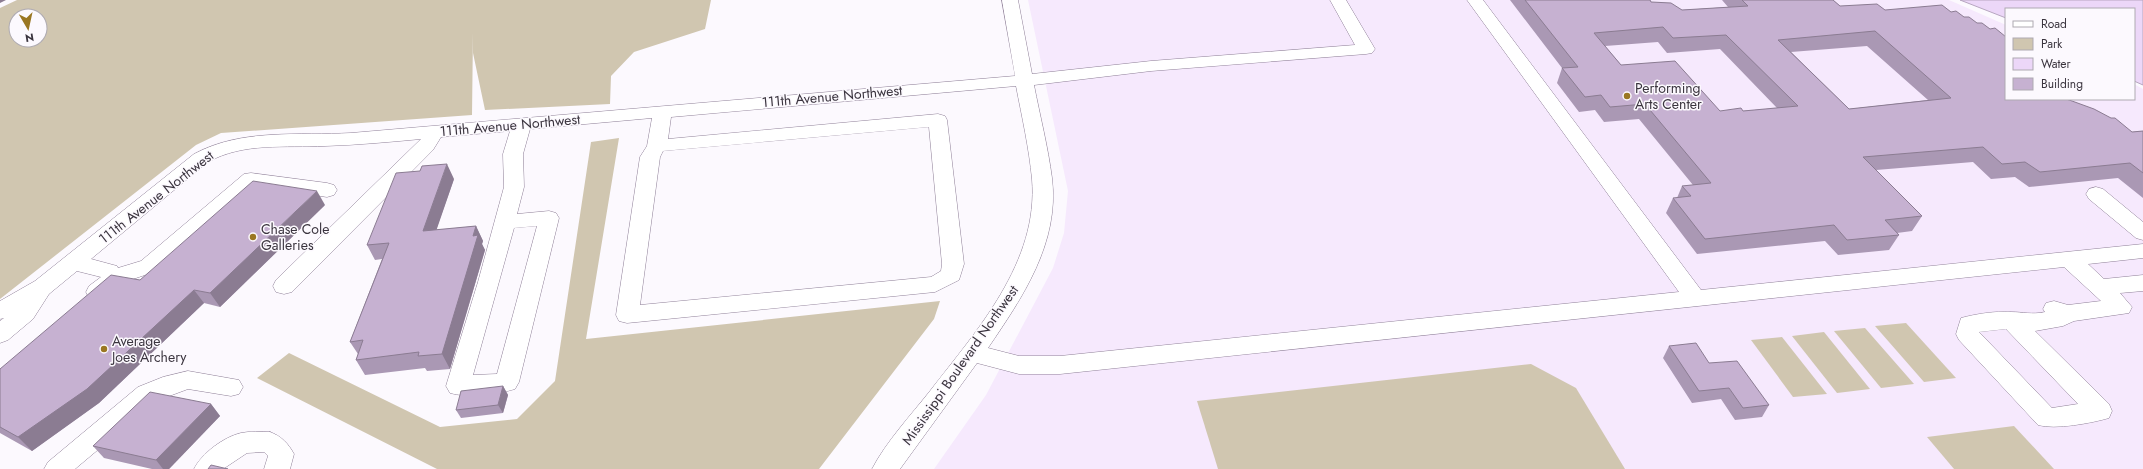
<svg xmlns="http://www.w3.org/2000/svg" width="2143" height="469" font-family="Jost,sans-serif">
	<style>
		.built { fill: #f6e9fd }
		.green { fill: #d0c6b0; fill-rule: evenodd }
		.water { fill: #ecd7f8; stroke: #b7a6c0 }
		.lines { fill: none; stroke-linecap: round; stroke-linejoin: round }
		.minor-casing { stroke: #8e7f97; stroke-width: 1 }
		.minor { fill: #fff; fill-rule: evenodd }
		.wall { fill: #aa98b4; fill-rule: evenodd }
		.shaded-wall { fill: #8b7c92 }
		.building { fill: #c6b1d1; stroke: #8b7c92; fill-rule: evenodd }
		.poi-dot { fill: #9a7722; stroke: #fcf9fe; stroke-width: 1.5 }
		.labels { text-anchor: middle; dominant-baseline: central; stroke-width: 3; stroke-linejoin: round; paint-order: stroke }
		.poi-label { font-size: 14px; fill: #3a343e; stroke: #fcf9fe; text-anchor: start }
		.street-label { font-size: 14px; fill: #3a343e; stroke: #fcf9fe }
	</style>
	<rect width="100%" height="100%" fill="#fcf9fe"/>
	<!-- built -->
	<path class="built" d="M 1028,0 L 1949,0 L 2006,25 L 2006,99 L 2134,99 L 2134,84 L 2143,89 L 2143,469 L 934,469 L 986,395 L 1053,268 L 1064,233 L 1068,191 Z"/>
	<!-- green -->
	<g class="green">
		<path d="M 17,0 L 711,0 L 705,29 L 634,52 L 611,76 L 610,104 L 485,110 L 473,53 L 473,32 L 472,115 L 221,133 L 196,145 L 0,299 L 0,8 ZM 16,16 L 40,16 L 40,40 L 16,40 Z"/>
		<path d="M 619,138 L 586,339 L 940,301 L 934,319 L 819,469 L 437,469 L 257,378 L 289,353 L 440,427 L 517,419 L 555,381 L 591,142 Z"/>
		<path d="M 1906,323 L 1956,378 L 1924,382 L 1875,326 Z"/>
		<path d="M 1865,328 L 1914,384 L 1881,388 L 1834,331 Z"/>
		<path d="M 1824,332 L 1870,389 L 1837,393 L 1792,336 Z"/>
		<path d="M 1782,337 L 1827,394 L 1793,397 L 1751,340 Z"/>
		<path d="M 1531,364 L 1576,388 L 1625,469 L 1218,469 L 1197,401 Z"/>
		<path d="M 2014,426 L 2054,469 L 1954,469 L 1927,437 Z"/>
	</g>
	<!-- water -->
	<path class="water" d="M 1960,0 L 2143,0 L 2143,85 L 2134,81 L 2134,9 L 2006,9 L 2006,18 Z"/>
	<g class="lines">
		<defs>
			<g id="minor">
				<path d="M 1002,0 L 1018,0 L 1032,74 L 1151,61 L 1355,45 L 1330,0 L 1346,0 L 1375,49 L 1372,53 L 1366,54 L 1151,71 L 1034,85 C 1040,116 1048,147 1052,178 C 1060,243 1022,298 988,348 L 1019,356 L 1060,356 L 1679,292 L 1467,0 L 1483,0 L 1701,290 L 2143,244 L 2143,258 L 2088,264 L 2104,279 L 2143,275 L 2143,291 L 2120,293 L 2132,307 L 2129,313 L 2074,321 L 2063,326 L 2035,331 L 2109,404 L 2112,411 L 2109,418 C 2092,423 2055,430 2038,425 L 1959,340 L 1956,334 L 1961,318 C 1976,314 1995,311 2011,312 C 2024,312 2031,315 2045,312 L 2043,309 L 2046,303 L 2054,301 L 2068,305 L 2101,301 L 2064,267 L 1060,374 L 1019,374 L 977,363 L 900,469 L 872,469 C 886,442 911,415 930,391 C 977,330 1039,262 1032,179 C 1029,148 1022,117 1016,86 L 671,117 L 668,139 L 938,114 L 945,116 L 947,120 L 964,264 L 959,280 L 935,292 L 627,323 L 619,321 L 616,315 L 640,157 L 647,146 L 652,118 L 530,129 L 523,154 L 524,187 L 517,214 L 549,211 L 556,213 L 559,218 L 519,382 L 515,389 C 499,394 466,398 450,393 L 446,386 L 478,282 L 504,187 L 503,154 L 510,131 L 441,137 L 433,150 L 292,292 L 284,294 L 276,292 L 273,286 L 276,280 L 421,139 C 389,142 357,145 325,146 C 285,148 244,142 208,162 L 91,259 L 117,266 L 118,268 L 141,261 L 244,174 L 251,173 L 327,183 L 334,185 L 337,190 L 334,195 L 327,197 L 255,186 L 157,271 L 121,283 L 105,298 L 97,300 L 89,298 L 86,292 L 89,286 L 101,277 L 77,271 L 49,294 L 33,319 L 8,340 L 0,343 L 0,321 L 4,318 L 0,319 L 0,301 L 35,281 L 194,154 C 242,128 299,136 351,133 L 1015,76 ZM 929,127 L 942,264 L 941,271 L 931,277 L 640,305 L 660,157 L 663,151 ZM 537,226 L 497,374 L 473,375 L 514,228 ZM 2006,329 L 2078,404 L 2052,408 L 1979,332 Z"/>
				<path d="M 2096,187 L 2103,189 L 2143,222 L 2143,240 L 2136,238 L 2089,199 L 2086,194 L 2089,189 Z"/>
				<path d="M 188,371 L 239,380 L 243,387 L 239,394 L 231,396 L 188,389 L 156,401 L 75,469 L 44,469 L 48,462 L 138,387 L 163,377 Z"/>
				<path d="M 270,432 C 281,436 288,443 294,454 L 290,469 L 264,469 L 268,456 L 264,452 L 247,453 L 223,469 L 194,469 C 202,453 224,437 241,433 C 250,431 261,432 270,432 Z"/>
			</g>
		</defs>
		<!-- minor casing -->
		<use href="#minor" class="minor-casing"/>
		<!-- minor -->
		<use href="#minor" class="minor"/>
	</g>
	<!-- wall -->
	<g class="wall">
		<path d="M 1510,0 L 1650,0 L 1651,2 L 1682,10 L 1728,7 L 1722,0 L 1833,0 L 1840,6 L 1885,10 L 2006,99 L 2132,132 L 2143,131 L 2143,198 L 2118,178 L 2029,187 L 2015,177 L 1991,179 L 1973,162 L 1876,170 L 1922,216 L 1912,231 L 1897,233 L 1899,235 L 1889,250 L 1838,255 L 1825,241 L 1697,254 L 1666,213 L 1673,198 L 1677,198 L 1682,186 L 1693,185 L 1639,119 L 1604,122 L 1595,110 L 1579,112 L 1557,83 L 1562,68 ZM 1658,42 L 1667,53 L 1720,49 L 1777,108 L 1743,111 L 1720,111 L 1621,65 L 1605,46 ZM 1867,46 L 1928,100 L 1849,109 L 1791,52 Z"/>
		<path d="M 454,179 L 436,230 L 476,226 L 483,241 L 482,244 L 485,250 L 450,369 L 427,371 L 425,368 L 365,375 L 356,360 L 358,354 L 350,342 L 382,259 L 375,260 L 367,245 Z"/>
		<path d="M 325,205 L 220,307 L 204,303 L 99,403 L 32,451 L 0,433 L 0,369 Z"/>
		<path d="M 1669,346 L 1709,363 L 1769,405 L 1762,417 L 1735,420 L 1721,399 L 1692,403 L 1663,358 Z"/>
		<path d="M 503,386 L 508,395 L 503,413 L 461,418 L 456,410 Z"/>
		<path d="M 211,404 L 220,416 L 169,469 L 152,469 L 104,458 L 93,446 Z"/>
	</g>
	<!-- shaded-wall -->
	<g class="shaded-wall">
		<path d="M 0,0 L 6,0 L 0,3 Z"/>
		<path d="M 447,164 L 454,179 L 431,246 L 423,231 Z"/>
		<path d="M 317,191 L 325,205 L 220,307 L 210,293 Z"/>
		<path d="M 476,226 L 483,241 L 482,244 L 485,250 L 450,369 L 442,354 Z"/>
		<path d="M 194,290 L 204,303 L 99,403 L 32,451 L 18,437 Z"/>
		<path d="M 503,386 L 508,395 L 503,413 L 498,405 Z"/>
		<path d="M 211,404 L 220,416 L 169,469 L 163,469 L 156,460 Z"/>
	</g>
	<!-- building -->
	<g class="building">
		<path d="M 1525,0 L 1650,0 L 1651,2 L 1671,3 L 1682,10 L 1748,6 L 1742,0 L 1833,0 L 1840,6 L 1877,4 L 1885,10 L 1942,5 L 1951,12 L 1956,11 L 1964,17 L 1969,17 L 1977,23 L 1982,23 L 1990,29 L 1995,28 L 2006,37 L 2006,99 L 2066,99 L 2072,101 L 2094,109 L 2111,118 L 2115,118 L 2132,132 L 2143,131 L 2143,173 L 2130,163 L 2040,172 L 2025,162 L 2002,164 L 1983,147 L 1863,157 L 1922,216 L 1885,220 L 1899,235 L 1847,240 L 1834,225 L 1705,239 L 1673,198 L 1691,196 L 1682,186 L 1711,183 L 1645,104 L 1610,107 L 1601,95 L 1585,97 L 1562,68 L 1578,67 ZM 1663,27 L 1673,38 L 1726,35 L 1798,106 L 1743,111 L 1741,108 L 1720,111 L 1675,61 L 1621,65 L 1594,33 ZM 1875,31 L 1951,98 L 1849,109 L 1778,40 Z"/>
		<path d="M 447,164 L 423,231 L 476,226 L 473,236 L 478,235 L 442,354 L 418,356 L 419,352 L 356,360 L 363,340 L 350,342 L 389,243 L 367,245 L 396,173 L 420,171 L 422,166 Z"/>
		<path d="M 253,181 L 317,191 L 210,293 L 194,290 L 87,389 L 18,437 L 0,427 L 0,369 L 111,275 L 140,280 Z"/>
		<path d="M 1696,343 L 1709,363 L 1737,361 L 1769,405 L 1743,408 L 1729,388 L 1699,391 L 1669,346 Z"/>
		<path d="M 503,386 L 498,405 L 456,410 L 461,391 Z"/>
		<path d="M 150,392 L 211,404 L 156,460 L 93,446 Z"/>
		<path d="M 211,465 L 228,469 L 208,469 Z"/>
	</g>
	<!-- markers -->
	<g class="poi-dot">
		<circle cx="1627" cy="96" r="4"/>
		<circle cx="253" cy="237" r="4"/>
		<circle cx="104" cy="349" r="4"/>
	</g>
	<g class="labels">
		<!-- poi labels -->
		<g class="poi-label">
			<text x="1635" y="88">Performing<tspan x="1635" dy="16">Arts Center</tspan></text>
			<text x="261" y="229">Chase Cole<tspan x="261" dy="16">Galleries</tspan></text>
			<text x="112" y="341">Average<tspan x="112" dy="16">Joes Archery</tspan></text>
		</g>
		<!-- street labels -->
		<g class="street-label">
			<text transform="translate(832 96) rotate(-5)">111th Avenue Northwest</text>
			<text transform="translate(510 125) rotate(-5)">111th Avenue Northwest</text>
			<text transform="translate(156 197) rotate(-38)">111th Avenue Northwest</text>
			<text transform="translate(960 365) rotate(-55)">Mississippi Boulevard Northwest</text>
		</g>
	</g>
	<!-- legend -->
	<rect x="2005" y="8" width="130" height="92" fill="#fcf9fe" stroke="#aeaab1"/>
	<rect x="2013" y="21" width="20" height="6" fill="#ffffff" stroke="#aeaab1"/>
	<text x="2041" y="28" font-size="12" fill="#3a343e">Road</text>
	<rect x="2013" y="38" width="20" height="12" fill="#d0c6b0" stroke="#aeaab1"/>
	<text x="2041" y="48" font-size="12" fill="#3a343e">Park</text>
	<rect x="2013" y="58" width="20" height="12" fill="#ecd7f8" stroke="#aeaab1"/>
	<text x="2041" y="68" font-size="12" fill="#3a343e">Water</text>
	<rect x="2013" y="78" width="20" height="12" fill="#c6b1d1" stroke="#aeaab1"/>
	<text x="2041" y="88" font-size="12" fill="#3a343e">Building</text>
	<!-- north arrow -->
	<g transform="translate(28 28) rotate(171)"><circle r="19" fill="#fcf9fe" stroke="#aeaab1"/>
	<path d="M0-3L7 15L0 10L-7 15Z" fill="#9a7722"/>
	<text y="-6" font-size="11" font-weight="bold" text-anchor="middle" fill="#3a343e">N</text>
	</g>
</svg>
